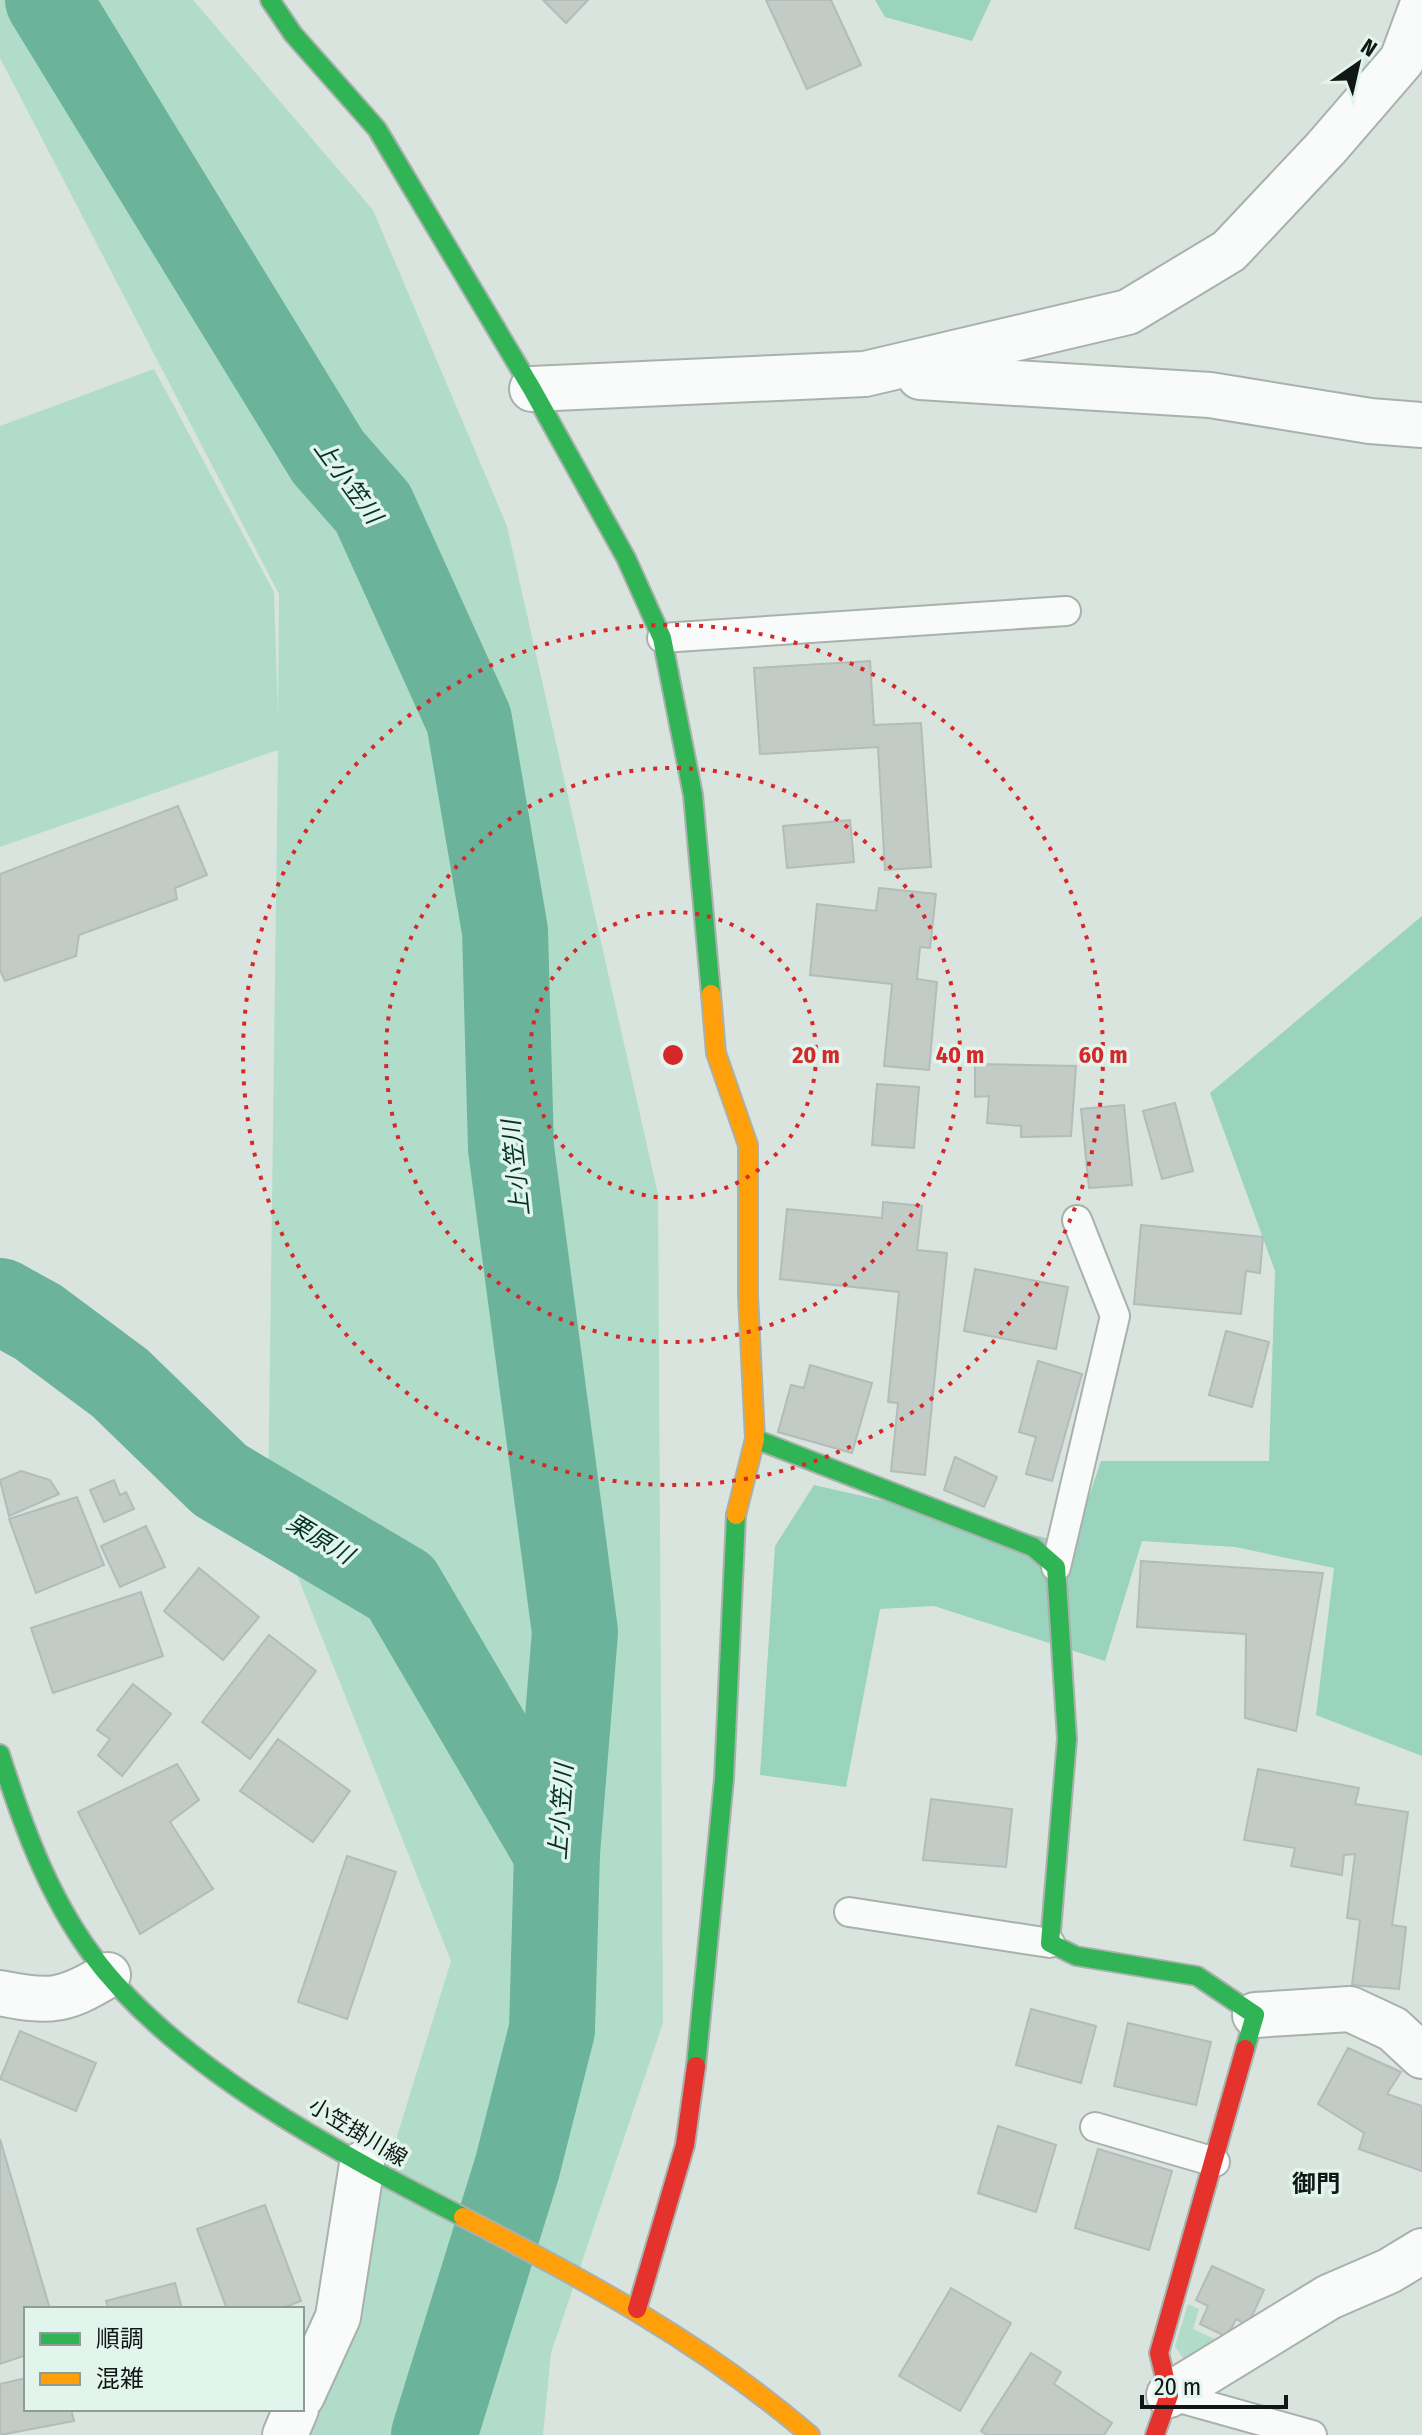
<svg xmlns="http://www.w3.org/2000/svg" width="1422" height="2435" font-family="'Fira Sans Condensed','Noto Sans JP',sans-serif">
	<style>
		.green { fill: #b2dcca }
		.forest { fill: #9ad3be }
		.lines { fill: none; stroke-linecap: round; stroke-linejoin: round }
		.river { stroke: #6cb39b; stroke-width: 86 }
		.building { fill: #c3cbc7; stroke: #b3bcb8; stroke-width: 2 }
		.lane-casing { stroke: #a9b1ac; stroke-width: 32 }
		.street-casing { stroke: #a9b1ac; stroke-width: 48 }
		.fast-casing { stroke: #a9b1ac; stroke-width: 22 }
		.slow-casing { stroke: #a9b1ac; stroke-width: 22 }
		.jam-casing { stroke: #a9b1ac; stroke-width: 22 }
		.lane { stroke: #f9fbfa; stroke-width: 28 }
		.street { stroke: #f9fbfa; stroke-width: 44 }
		.fast { stroke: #30b455; stroke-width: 18 }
		.slow { stroke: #ff9f0a; stroke-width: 18 }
		.jam { stroke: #e5322d; stroke-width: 18 }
		.ring { fill: none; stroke: #d62828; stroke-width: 4; stroke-dasharray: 4 8 }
		.labels { text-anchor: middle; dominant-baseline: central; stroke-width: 7; stroke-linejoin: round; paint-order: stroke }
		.street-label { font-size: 22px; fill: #101714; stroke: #e1f5ec }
		.water-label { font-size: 24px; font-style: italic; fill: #053224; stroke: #e1f5ec }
		.neighbourhood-label { font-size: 24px; font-weight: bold; fill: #101714; stroke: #e1f5ec }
		.centre { fill: #d62828; stroke: #e1f5ec; stroke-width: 4 }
		.ring-label { font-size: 24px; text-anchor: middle; font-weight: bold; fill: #d62828; stroke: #e1f5ec; stroke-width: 7; stroke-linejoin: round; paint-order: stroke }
	</style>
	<rect width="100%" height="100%" fill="#d9e4de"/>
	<!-- green -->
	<g class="green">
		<path d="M 0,0 L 193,0 L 373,210 L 507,526 L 658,1194 L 663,2023 L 551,2353 L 543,2435 L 305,2435 L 451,1961 L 268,1502 L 278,750 L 0,847 L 0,426 L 154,369 L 274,592 L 278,714 L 279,594 L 0,58 Z"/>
		<path d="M 1188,2304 L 1199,2309 L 1193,2329 L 1225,2344 L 1197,2363 L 1183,2358 L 1175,2346 Z"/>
	</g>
	<!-- forest -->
	<g class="forest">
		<path d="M 875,0 L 991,0 L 972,41 L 885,17 Z"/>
		<path d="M 1422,916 L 1422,1756 L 1316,1715 L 1334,1568 L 1235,1547 L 1142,1541 L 1105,1661 L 934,1606 L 880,1609 L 846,1787 L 760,1775 L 775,1546 L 814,1485 L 1073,1544 L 1101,1461 L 1269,1461 L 1275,1271 L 1210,1093 Z"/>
	</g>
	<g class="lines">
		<!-- river -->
		<g class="river">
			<path d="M 48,0 L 328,457 L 373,508 L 469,720 L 505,931 L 511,1148 L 575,1632 L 557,1853 L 552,2030 L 517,2168 L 434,2435"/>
			<path d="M 0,1301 L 38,1322 L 120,1383 L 220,1480 L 401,1587 L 557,1853"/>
		</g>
	</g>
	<!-- building -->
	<g class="building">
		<path d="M 543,0 L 588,0 L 566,23 Z"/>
		<path d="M 766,0 L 831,0 L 861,65 L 807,89 Z"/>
		<path d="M 870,661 L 874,725 L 921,723 L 931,867 L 885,870 L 878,747 L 760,754 L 754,668 Z"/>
		<path d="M 178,806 L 207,875 L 175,888 L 177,899 L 79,935 L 76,956 L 5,981 L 0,970 L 0,874 Z"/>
		<path d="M 850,820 L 854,862 L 787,868 L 783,826 Z"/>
		<path d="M 879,888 L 936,894 L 930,948 L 920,947 L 917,979 L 937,982 L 929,1070 L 884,1066 L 892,984 L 810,975 L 817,904 L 876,911 Z"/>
		<path d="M 975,1064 L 1076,1066 L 1071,1136 L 1021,1137 L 1021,1126 L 987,1123 L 989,1096 L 975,1097 Z"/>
		<path d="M 877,1084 L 919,1087 L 914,1148 L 872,1145 Z"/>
		<path d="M 1175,1103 L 1193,1171 L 1162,1179 L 1143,1111 Z"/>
		<path d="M 1124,1105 L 1132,1185 L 1089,1188 L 1081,1109 Z"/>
		<path d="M 883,1202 L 922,1206 L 917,1250 L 947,1253 L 925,1475 L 891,1471 L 898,1403 L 888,1402 L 899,1292 L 780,1279 L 787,1209 L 882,1218 Z"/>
		<path d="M 1141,1225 L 1263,1237 L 1260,1273 L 1246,1271 L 1241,1314 L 1134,1304 Z"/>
		<path d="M 975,1269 L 1068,1287 L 1056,1349 L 964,1331 Z"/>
		<path d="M 1226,1331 L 1269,1342 L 1252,1407 L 1209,1395 Z"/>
		<path d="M 1038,1361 L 1082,1374 L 1052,1481 L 1026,1474 L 1036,1437 L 1019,1432 Z"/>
		<path d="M 810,1365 L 872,1383 L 852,1453 L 778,1432 L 791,1385 L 804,1388 Z"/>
		<path d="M 955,1457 L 997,1477 L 984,1507 L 944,1490 Z"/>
		<path d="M 21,1471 L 50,1480 L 59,1494 L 9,1516 L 0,1480 Z"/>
		<path d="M 114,1480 L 120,1495 L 126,1492 L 134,1509 L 104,1522 L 90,1490 Z"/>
		<path d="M 77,1497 L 104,1565 L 36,1593 L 9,1519 Z"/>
		<path d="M 146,1526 L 165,1567 L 120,1587 L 101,1546 Z"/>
		<path d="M 1141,1561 L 1323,1573 L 1296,1731 L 1245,1718 L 1246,1634 L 1137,1627 Z"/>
		<path d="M 199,1568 L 259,1617 L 223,1660 L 164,1611 Z"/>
		<path d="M 141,1592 L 163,1656 L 53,1693 L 31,1628 Z"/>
		<path d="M 269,1635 L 316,1671 L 250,1759 L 202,1722 Z"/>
		<path d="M 133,1684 L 171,1714 L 122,1776 L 98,1755 L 110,1739 L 97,1730 Z"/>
		<path d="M 278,1739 L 350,1791 L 313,1842 L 240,1791 Z"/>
		<path d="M 177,1764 L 199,1800 L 170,1822 L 213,1889 L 140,1934 L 78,1812 Z"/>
		<path d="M 1258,1769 L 1359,1788 L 1355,1804 L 1408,1812 L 1392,1925 L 1406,1927 L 1399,1989 L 1352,1985 L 1360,1920 L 1347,1918 L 1355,1854 L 1344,1855 L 1342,1875 L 1291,1866 L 1295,1848 L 1244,1840 Z"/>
		<path d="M 931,1799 L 1012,1809 L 1006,1867 L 923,1860 Z"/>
		<path d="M 347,1856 L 396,1872 L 347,2019 L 298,2002 Z"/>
		<path d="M 1031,2009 L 1096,2026 L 1081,2083 L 1016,2065 Z"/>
		<path d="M 1128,2023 L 1211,2042 L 1196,2105 L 1114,2086 Z"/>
		<path d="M 20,2031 L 96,2063 L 76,2111 L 0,2079 Z"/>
		<path d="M 1348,2048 L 1401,2072 L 1387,2094 L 1422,2106 L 1422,2171 L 1359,2149 L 1364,2133 L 1318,2104 Z"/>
		<path d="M 998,2126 L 1056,2145 L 1036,2212 L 978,2193 Z"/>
		<path d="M 0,2139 L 50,2309 L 26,2309 L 26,2355 L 0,2364 Z"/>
		<path d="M 1098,2149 L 1172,2171 L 1149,2250 L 1075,2228 Z"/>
		<path d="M 265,2205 L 301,2301 L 280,2309 L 227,2309 L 197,2229 Z"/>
		<path d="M 1212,2266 L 1264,2290 L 1248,2325 L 1236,2319 L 1227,2337 L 1200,2324 L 1208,2306 L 1196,2300 Z"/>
		<path d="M 175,2283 L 182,2309 L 109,2309 L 106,2301 Z"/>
		<path d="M 951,2288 L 1011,2323 L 960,2411 L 899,2376 Z"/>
		<path d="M 1031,2353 L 1061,2372 L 1054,2384 L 1112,2423 L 1104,2435 L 987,2435 L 981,2431 Z"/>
		<path d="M 26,2378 L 26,2409 L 71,2409 L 74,2421 L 0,2435 L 0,2384 Z"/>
	</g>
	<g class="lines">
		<defs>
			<g id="lane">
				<path d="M 662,638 L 1066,611"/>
				<path d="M 1056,1567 L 1115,1316 L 1077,1220"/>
				<path d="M 849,1912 L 1050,1943"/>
				<path d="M 1095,2127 L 1215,2162"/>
				<path d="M 1169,2395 L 1312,2435"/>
			</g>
			<g id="street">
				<path d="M 920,377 L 1210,395 L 1370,421 L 1422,425"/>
				<path d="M 532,389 L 865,374 L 1128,312 L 1229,251 L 1326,148 L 1402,60 L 1422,6"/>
				<path d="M 0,1993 C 50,2003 64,2002 108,1975"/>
				<path d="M 1255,2015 L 1350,2009 L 1393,2029 L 1422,2056"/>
				<path d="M 1169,2395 L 1329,2297 L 1389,2271 L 1422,2251"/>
				<path d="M 302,2396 L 338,2317 L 362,2164"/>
				<path d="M 285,2435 L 296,2409"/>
			</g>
			<g id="fast">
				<path d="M 270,0 L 293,34 L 377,129 L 532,389 L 626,558 L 662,638 L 693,795 L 711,994"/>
				<path d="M 755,1439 L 1033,1547 L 1056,1567 L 1067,1739 L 1050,1943 L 1076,1956 L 1197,1976 L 1255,2015 L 1245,2049"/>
				<path d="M 0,1754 C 22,1823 47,1893 90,1952 C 173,2066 338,2153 463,2217"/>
				<path d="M 696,2066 L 724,1779 L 736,1515"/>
			</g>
			<g id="slow">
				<path d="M 711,994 L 716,1053 L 748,1145 L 748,1295 L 755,1439 L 736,1515"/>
				<path d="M 463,2217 C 586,2280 704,2344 810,2435"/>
			</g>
			<g id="jam">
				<path d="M 637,2309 L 685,2145 L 696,2066"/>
				<path d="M 1155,2435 L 1169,2395 L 1159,2353 L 1245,2049"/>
			</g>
		</defs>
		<!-- lane casing -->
		<use href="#lane" class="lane-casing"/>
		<!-- street casing -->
		<use href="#street" class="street-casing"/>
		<!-- fast casing -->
		<use href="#fast" class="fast-casing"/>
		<!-- slow casing -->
		<use href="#slow" class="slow-casing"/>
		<!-- jam casing -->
		<use href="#jam" class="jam-casing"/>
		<!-- lane -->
		<use href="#lane" class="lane"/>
		<!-- street -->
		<use href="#street" class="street"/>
		<!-- fast -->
		<use href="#fast" class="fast"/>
		<!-- slow -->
		<use href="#slow" class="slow"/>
		<!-- jam -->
		<use href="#jam" class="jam"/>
	</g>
	<!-- distance rings -->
	<g class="ring">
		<circle cx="673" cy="1055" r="143"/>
		<circle cx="673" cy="1055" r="287"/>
		<circle cx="673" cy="1055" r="430"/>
	</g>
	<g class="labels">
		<!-- street labels -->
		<g class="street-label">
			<text transform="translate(358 2132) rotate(31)">小笠掛川線</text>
		</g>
		<!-- water labels -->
		<g class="water-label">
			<text transform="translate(348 482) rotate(54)">上小笠川</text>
			<text transform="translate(516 1168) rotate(-96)">上小笠川</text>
			<text transform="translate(320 1539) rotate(31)">栗原川</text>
			<text transform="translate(561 1812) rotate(-86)">上小笠川</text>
		</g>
		<!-- neighbourhood labels -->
		<g class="neighbourhood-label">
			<text x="1316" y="2184">御門</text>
		</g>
	</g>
	<circle cx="673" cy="1055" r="12" class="centre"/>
	<g class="ring-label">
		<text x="816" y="1063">20 m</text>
		<text x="960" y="1063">40 m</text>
		<text x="1103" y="1063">60 m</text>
	</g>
	<!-- legend -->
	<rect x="24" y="2307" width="280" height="104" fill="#e1f5ec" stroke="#8d9c96" stroke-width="2"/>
	<rect x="40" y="2333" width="40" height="12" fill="#30b455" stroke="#8d9c96" stroke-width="2"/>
	<text x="96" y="2347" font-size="24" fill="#101714">順調</text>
	<rect x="40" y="2373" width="40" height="12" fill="#ff9f0a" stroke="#8d9c96" stroke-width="2"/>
	<text x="96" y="2387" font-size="24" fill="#101714">混雑</text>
	<!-- north arrow -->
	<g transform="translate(1358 64) rotate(34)" stroke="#e1f5ec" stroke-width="6" paint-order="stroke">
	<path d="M0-6L14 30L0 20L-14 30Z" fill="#101714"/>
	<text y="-12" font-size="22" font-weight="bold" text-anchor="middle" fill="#101714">N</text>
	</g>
	<!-- scale -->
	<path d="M1142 2395v12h144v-12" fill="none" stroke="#101714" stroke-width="4"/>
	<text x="1154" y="2395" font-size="24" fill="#101714" stroke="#e1f5ec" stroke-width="6" paint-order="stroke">20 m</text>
</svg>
